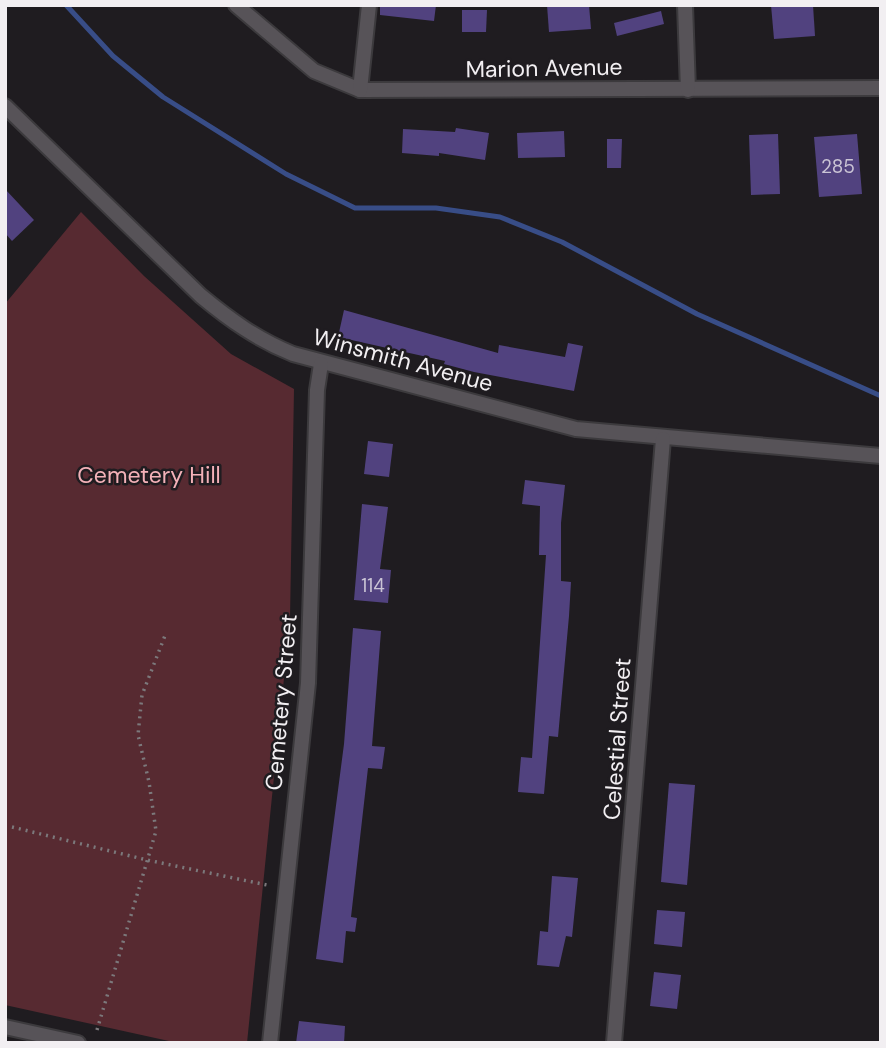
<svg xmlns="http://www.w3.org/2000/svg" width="886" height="1048" font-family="'DM Sans',sans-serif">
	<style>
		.green { fill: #572a31 }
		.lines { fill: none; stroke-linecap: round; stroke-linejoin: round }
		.stream { stroke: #384d87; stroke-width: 5 }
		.building { fill: #51427f }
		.street-casing { stroke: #3c3a3d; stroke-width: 18 }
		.path { stroke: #7c797c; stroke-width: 3.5; stroke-dasharray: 2 5; stroke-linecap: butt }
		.street { stroke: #575358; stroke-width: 14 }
		.labels { text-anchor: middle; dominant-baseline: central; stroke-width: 5; stroke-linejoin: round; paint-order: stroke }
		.number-label { font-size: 19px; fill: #cac4d5 }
		.street-label { font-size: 23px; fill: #f2eff2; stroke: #1f1c20 }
		.park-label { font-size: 23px; fill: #f3b1b8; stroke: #1f1c20 }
	</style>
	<rect width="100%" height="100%" fill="#1f1c20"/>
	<!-- green -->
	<path class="green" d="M 81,212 L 144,276 L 231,354 L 294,389 L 290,619 L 247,1043 L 178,1043 L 5,1005 L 5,304 Z"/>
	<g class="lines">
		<!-- stream -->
		<path class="stream" d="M 66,5 L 113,56 L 163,97 L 286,174 L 355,208 L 436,208 L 500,217 L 562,242 L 697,314 L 881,396"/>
	</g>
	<!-- building -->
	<g class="building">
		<path d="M 380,5 L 436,5 L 434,21 L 380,15 Z"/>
		<path d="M 547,5 L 589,5 L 591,29 L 549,32 Z"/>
		<path d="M 771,5 L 813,5 L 815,36 L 774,39 Z"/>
		<path d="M 462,10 L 487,10 L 486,32 L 462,32 Z"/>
		<path d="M 661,11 L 664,24 L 617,36 L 614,23 Z"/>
		<path d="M 456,128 L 489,133 L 485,160 L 439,153 L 439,156 L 402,153 L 403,129 L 455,132 Z"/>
		<path d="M 564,131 L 565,157 L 518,158 L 517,133 Z"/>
		<path d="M 778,134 L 780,194 L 751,195 L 749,135 Z"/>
		<path d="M 857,134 L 862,194 L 819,197 L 814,137 Z"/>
		<path d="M 607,139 L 622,139 L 621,168 L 607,168 Z"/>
		<path d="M 5,189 L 34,220 L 12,241 L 5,233 Z"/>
		<path d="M 344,310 L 498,353 L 499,345 L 565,357 L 568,343 L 583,346 L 574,391 L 474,372 L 444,364 L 445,361 L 338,337 Z"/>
		<path d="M 368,441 L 393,444 L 389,477 L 364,474 Z"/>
		<path d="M 525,480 L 565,485 L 561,523 L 561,581 L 571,582 L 569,616 L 558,737 L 549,736 L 544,794 L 518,792 L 521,757 L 532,758 L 546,555 L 539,555 L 540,506 L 522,504 Z"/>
		<path d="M 362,504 L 388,507 L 380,569 L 391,570 L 388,603 L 354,600 Z"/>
		<path d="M 353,628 L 381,631 L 372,746 L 385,747 L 382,769 L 368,768 L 351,917 L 357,918 L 355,932 L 346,931 L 343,963 L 316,959 L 344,744 Z"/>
		<path d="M 669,783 L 695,785 L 687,885 L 661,882 Z"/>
		<path d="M 552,876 L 578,878 L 572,937 L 566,936 L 559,967 L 537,965 L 540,931 L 548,932 Z"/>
		<path d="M 657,910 L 685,912 L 682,947 L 654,944 Z"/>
		<path d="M 654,972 L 681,975 L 677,1009 L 650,1006 Z"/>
		<path d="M 299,1021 L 345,1026 L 344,1043 L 296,1043 Z"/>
	</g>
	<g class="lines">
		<defs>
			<g id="street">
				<path d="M 236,5 L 314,71 L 360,90 L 881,88"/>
				<path d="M 685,5 L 688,90"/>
				<path d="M 360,90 L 369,5"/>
				<path d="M 5,106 L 201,296 C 230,320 258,340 293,354 L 576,429 L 881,456"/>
				<path d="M 5,1027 L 78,1043"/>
				<path d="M 270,1043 L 308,683 L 317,390 L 321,364"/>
				<path d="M 614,1043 L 663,439"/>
			</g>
		</defs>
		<!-- street casing -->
		<use href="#street" class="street-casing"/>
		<!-- path -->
		<g class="path">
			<path d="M 12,827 L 147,860 L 267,885"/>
			<path d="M 97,1030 L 156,831 L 149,782 L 138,735 L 142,695 L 166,633"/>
		</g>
		<!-- street -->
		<use href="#street" class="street"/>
	</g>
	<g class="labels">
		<!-- number labels -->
		<g class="number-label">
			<text x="838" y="166">285</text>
			<text x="373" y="585">114</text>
		</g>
		<!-- street labels -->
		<g class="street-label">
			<text transform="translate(544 68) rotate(-1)">Marion Avenue</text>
			<text transform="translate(403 360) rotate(15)">Winsmith Avenue</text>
			<text transform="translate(281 702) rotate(-85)">Cemetery Street</text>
			<text transform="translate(617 739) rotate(-86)">Celestial Street</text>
		</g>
		<!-- park labels -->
		<g class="park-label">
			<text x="149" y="475">Cemetery Hill</text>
		</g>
	</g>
	<!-- border -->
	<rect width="886" height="1048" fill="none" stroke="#f2eff2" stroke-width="14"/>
</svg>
